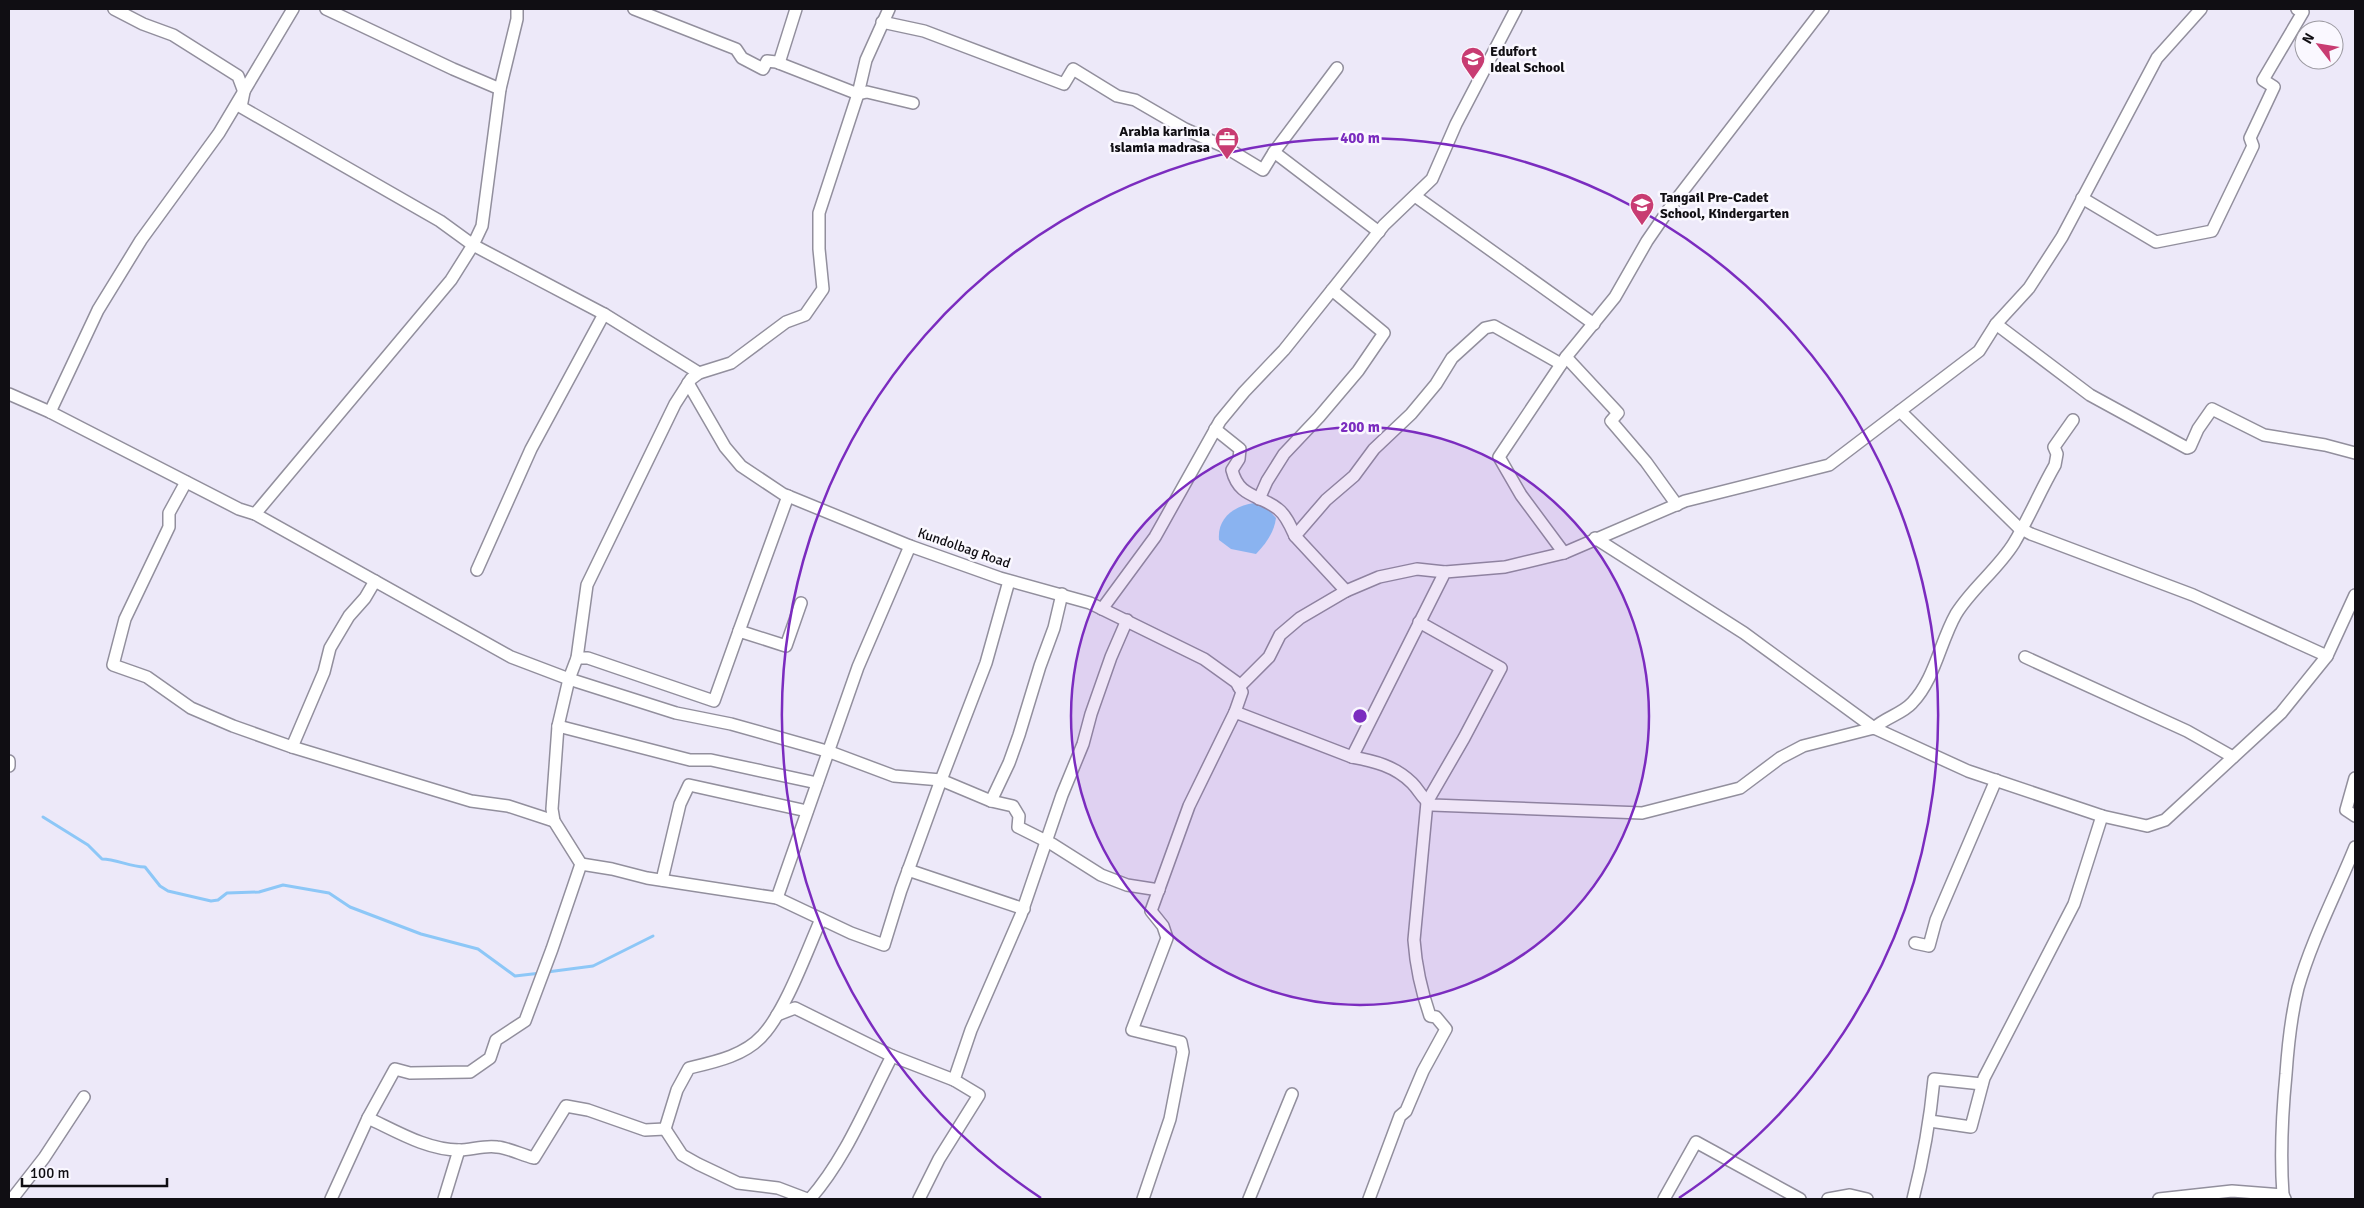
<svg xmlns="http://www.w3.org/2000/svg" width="2364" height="1208" font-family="Signika,sans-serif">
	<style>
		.water { fill: #8dc7f7 }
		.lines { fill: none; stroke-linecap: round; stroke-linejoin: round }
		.stream { stroke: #8dc7f7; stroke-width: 3 }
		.minor-casing { stroke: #928f9d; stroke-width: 14 }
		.minor { stroke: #fff; stroke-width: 11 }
		.ring { fill: none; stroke: #7b2cbf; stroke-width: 2.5 }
		.labels { text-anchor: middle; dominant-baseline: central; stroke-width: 5; stroke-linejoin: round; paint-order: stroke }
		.poi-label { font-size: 14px; font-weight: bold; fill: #100e13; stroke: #faf8ff; text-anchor: start }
		.street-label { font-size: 14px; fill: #100e13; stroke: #faf8ff }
		.centre { fill: #7b2cbf; stroke: #faf8ff; stroke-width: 2.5 }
		.ring-label { font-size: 15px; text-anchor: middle; font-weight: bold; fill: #7b2cbf; stroke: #faf8ff; stroke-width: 5; stroke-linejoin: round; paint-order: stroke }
	</style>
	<rect width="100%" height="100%" fill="#ede9f9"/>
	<!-- water -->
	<path class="water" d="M 1254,503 L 1269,510 L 1276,518 C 1274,533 1266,543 1256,554 L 1231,549 L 1219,540 C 1217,518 1234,506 1254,503 Z"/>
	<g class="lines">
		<!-- stream -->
		<g class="stream">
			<path d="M 43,817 L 88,845 L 102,859 C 117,859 129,867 145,867 L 160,886 L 168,891 L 211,901 L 218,900 L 227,893 L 259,892 L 283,885 L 329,893 L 350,907 L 421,934 L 478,949 L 515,976 L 541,973"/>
			<path d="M 547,972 L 593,966 L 653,936"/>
		</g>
		<defs>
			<g id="minor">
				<path d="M 114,9 L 143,24 L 173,35 L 238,76 L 244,92 L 241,107 L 440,221 L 473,245 L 604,314 L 699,373"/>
				<path d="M 326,9 L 453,69 L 500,89"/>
				<path d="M 634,9 L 736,49 L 742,58 L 763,69 L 767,61 L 776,62 L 858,94 L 867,92 L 913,103"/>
				<path d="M 882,22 L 924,31 L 1064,84 L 1073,69 L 1117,96 L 1135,100 L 1185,129 L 1225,147 L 1263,170 L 1274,152"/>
				<path d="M 779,63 L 796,9"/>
				<path d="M 1337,68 L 1274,152 L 1379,232"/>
				<path d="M 1415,196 L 1594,324"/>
				<path d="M 2082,198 L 2156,242 L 2212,231 L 2253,146 L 2250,138 L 2274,87 L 2263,80 L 2303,12 L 2297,9"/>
				<path d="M 1996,324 L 2090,395 L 2187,448 L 2190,447 L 2198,429 L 2212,409 L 2264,435 L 2325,445 L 2355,453"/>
				<path d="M 1566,357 L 1618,413 L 1611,421 L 1646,462 L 1677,505"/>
				<path d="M 688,383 L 725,447 L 741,466 L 783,494 L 910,546 L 1000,578 L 1090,603 L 1204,659 L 1236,682 L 1242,692 L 1235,712"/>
				<path d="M 9,394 L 50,412 L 239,509 L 255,514 L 511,657 L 569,679 L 676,713 L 731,724 L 830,752 L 894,776 L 941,780 L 991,801 L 1013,806 L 1019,816 L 1018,827 L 1052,844 L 1101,875 L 1127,885 L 1159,890"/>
				<path d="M 1900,411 L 2018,527 L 2031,534 L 2193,595 L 2327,656"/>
				<path d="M 50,412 L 98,310 L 141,240 L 219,133 L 293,9"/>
				<path d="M 1215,429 L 1240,449 L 1239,459 L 1232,470 C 1239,498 1259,494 1278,509 C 1286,515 1291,527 1295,536"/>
				<path d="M 186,482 L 169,513 L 169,527 L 125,619 L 113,665 L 147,677 L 191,708 L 233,726 L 292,747 L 324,672 L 330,648 L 349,616 L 365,598 L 375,581"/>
				<path d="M 1259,499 L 1267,481 L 1284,454 L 1319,417 L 1358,371 L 1384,333 L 1332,290"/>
				<path d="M 255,514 L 451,280 L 473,245 L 482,226 L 500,89 L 517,19 L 517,9"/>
				<path d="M 1595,538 L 1744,633 L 1874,728 C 1886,717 1902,714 1912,703 C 1935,679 1940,642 1956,614 C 1972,588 1998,569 2014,543 C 2029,518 2040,491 2055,465 L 2057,454 L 2054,447 L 2073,420"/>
				<path d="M 1564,553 L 1521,495 L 1499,457 L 1566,357 L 1615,297 L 1647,241 L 1669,209 L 1823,9"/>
				<path d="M 477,570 L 531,449 L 604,314"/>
				<path d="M 1346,591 L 1295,536 L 1326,500 L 1354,476 L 1374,449 L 1411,414 L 1436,384 L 1452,358 L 1485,328 L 1494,326 L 1561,364"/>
				<path d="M 1102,609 L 1155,537 L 1220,421 L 1244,392 L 1284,350 L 1384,225 L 1432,179 L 1456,124 L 1516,9"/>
				<path d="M 739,631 L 788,496"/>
				<path d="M 2025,657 L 2187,731 L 2233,757"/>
				<path d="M 577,658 L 588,658 L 714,701 L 739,631 L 786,646 L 801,603"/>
				<path d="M 1239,687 L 1269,657 L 1280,635 L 1300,618 L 1346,591 L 1379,577 L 1417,569 L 1445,572"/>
				<path d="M 558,726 L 690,760 L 711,760 L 817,783"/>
				<path d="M 292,747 L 471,801 L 508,806 L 554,821"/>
				<path d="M 1352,757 C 1374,761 1395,766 1412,783 C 1420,791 1422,799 1432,805 L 1642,813 L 1740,788 L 1780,758 L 1803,746 L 1874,728 L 1968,771 L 2102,816 L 2147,826 L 2165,820 L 2281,713 L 2327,656 L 2355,595"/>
				<path d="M 9,761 L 9,766"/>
				<path d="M 2355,778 L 2346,810 L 2355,816"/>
				<path d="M 991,801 L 1009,763 L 1019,735 L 1040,666 L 1054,628 L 1062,594"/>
				<path d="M 581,864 L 612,869 L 647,878 L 777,898 L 851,933 L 884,945 L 901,890 L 941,780 L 986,663 L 1009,581"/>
				<path d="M 908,870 L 1024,909"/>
				<path d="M 662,880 L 680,804 L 689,785 L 807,811"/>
				<path d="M 777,898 L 858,667 L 910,546"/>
				<path d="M 1915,943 L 1929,946 L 1936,920 L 1996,780"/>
				<path d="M 777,1015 L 795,1008 L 892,1056 L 954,1080"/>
				<path d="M 368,1118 C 396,1131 427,1150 459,1150 C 471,1150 484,1145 497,1147 C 509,1148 522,1155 534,1158 L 566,1106 L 588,1110 L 645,1130 L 665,1129 L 677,1090 L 689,1068 C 714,1062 744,1056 762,1036 C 785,1012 807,951 821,919"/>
				<path d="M 1930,1121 L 1971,1127 L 1984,1078 L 2074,904 L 2102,816"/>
				<path d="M 665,1129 L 682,1155 L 698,1164 L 738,1183 L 778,1188 L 807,1199"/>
				<path d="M 2283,1195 C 2280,1154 2282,1115 2286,1074 C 2288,1045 2291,1016 2298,988 C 2312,939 2336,894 2355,847"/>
				<path d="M 12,1199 L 44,1158 L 84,1097"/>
				<path d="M 331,1199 L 368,1118 L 395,1069 L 410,1073 L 470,1072 L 490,1058 L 496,1040 L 525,1021 L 552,949 L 581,864 L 554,821 L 552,809 L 558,726 L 569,679 L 577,658 L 587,585 L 675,404 L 691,379 L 699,373 L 731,363 L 786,322 L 805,315 L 823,289 L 819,249 L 819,213 L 858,94 L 866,60 L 889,9"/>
				<path d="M 444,1199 L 459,1150"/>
				<path d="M 810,1199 C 846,1158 867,1104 892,1056"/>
				<path d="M 919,1199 L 939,1159 L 979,1095 L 954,1080 L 971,1030 L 1021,915 L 1062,795 L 1083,744 L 1091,714 L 1111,657 L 1127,620"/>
				<path d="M 1143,1199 L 1170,1119 L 1183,1052 L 1181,1042 L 1132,1030 L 1167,938 L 1163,926 L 1151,911 L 1189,806 L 1235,712 L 1352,757 L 1445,572 L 1505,567 L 1564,553 L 1685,501 L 1829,465 L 1979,351 L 1996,324 L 2029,288 L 2062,237 L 2157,58 L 2201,9"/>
				<path d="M 1249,1199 L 1292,1094"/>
				<path d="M 1369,1199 L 1400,1116 L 1406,1111 L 1423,1071 L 1446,1029 L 1436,1017 L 1430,1016 C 1421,990 1416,968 1414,940 L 1427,802 L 1464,738 L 1501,668 L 1419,622"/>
				<path d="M 1664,1199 L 1696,1142 L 1800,1199"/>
				<path d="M 1828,1199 L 1850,1195 L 1867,1199"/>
				<path d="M 1913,1199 C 1923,1160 1930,1121 1934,1079 L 1982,1084"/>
				<path d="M 2159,1199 L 2232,1191 L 2283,1195 L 2285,1199"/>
			</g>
		</defs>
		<!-- minor casing -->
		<use href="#minor" class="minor-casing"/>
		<!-- minor -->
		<use href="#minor" class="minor"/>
	</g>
	<!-- distance rings -->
	<circle cx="1360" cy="716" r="289" fill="#7b2cbf" fill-opacity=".12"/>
	<g class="ring">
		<circle cx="1360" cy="716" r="289"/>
		<path d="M1041 1198A578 578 0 1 1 1679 1198"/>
	</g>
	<!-- icons -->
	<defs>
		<symbol id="school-pin" viewBox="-11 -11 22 30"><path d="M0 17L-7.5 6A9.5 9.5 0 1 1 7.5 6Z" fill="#c83c72" stroke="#faf8ff"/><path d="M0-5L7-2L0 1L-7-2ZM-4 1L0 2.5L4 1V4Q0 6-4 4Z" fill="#fff"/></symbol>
		<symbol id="office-pin" viewBox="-11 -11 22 30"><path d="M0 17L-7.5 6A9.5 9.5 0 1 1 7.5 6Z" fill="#c83c72" stroke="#faf8ff"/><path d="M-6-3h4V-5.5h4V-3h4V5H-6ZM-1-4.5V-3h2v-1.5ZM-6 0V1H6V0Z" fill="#fff"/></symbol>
	</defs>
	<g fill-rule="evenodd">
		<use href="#school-pin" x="1459" y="45" width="28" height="38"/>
		<use href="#office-pin" x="1213" y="125" width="28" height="38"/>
		<use href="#school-pin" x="1628" y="191" width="28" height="38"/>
	</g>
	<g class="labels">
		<!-- poi labels -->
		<g class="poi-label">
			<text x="1490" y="51">Edufort<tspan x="1490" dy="16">Ideal School</tspan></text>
			<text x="1210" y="131" text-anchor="end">Arabia karimia<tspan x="1210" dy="16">islamia madrasa</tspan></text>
			<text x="1660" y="197">Tangail Pre-Cadet<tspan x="1660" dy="16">School, Kindergarten</tspan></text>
		</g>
		<!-- street labels -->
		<g class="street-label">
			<text transform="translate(964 548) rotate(19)">Kundolbag Road</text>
		</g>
	</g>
	<circle cx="1360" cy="716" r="8" class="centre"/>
	<g class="ring-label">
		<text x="1360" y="143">400 m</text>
		<text x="1360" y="432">200 m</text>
	</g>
	<!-- border -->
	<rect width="2364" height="1208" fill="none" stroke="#100e13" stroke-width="20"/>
	<!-- north arrow -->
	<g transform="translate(2319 45) rotate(301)"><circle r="24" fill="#faf8ff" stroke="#9c9aa1"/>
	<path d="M0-4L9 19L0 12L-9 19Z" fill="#c83c72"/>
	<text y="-8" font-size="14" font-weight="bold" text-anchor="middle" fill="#100e13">N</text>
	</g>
	<!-- scale -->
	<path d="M22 1178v8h145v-8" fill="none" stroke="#100e13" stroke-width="2.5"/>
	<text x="30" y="1178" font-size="15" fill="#100e13" stroke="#faf8ff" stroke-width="4" paint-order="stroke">100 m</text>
</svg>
